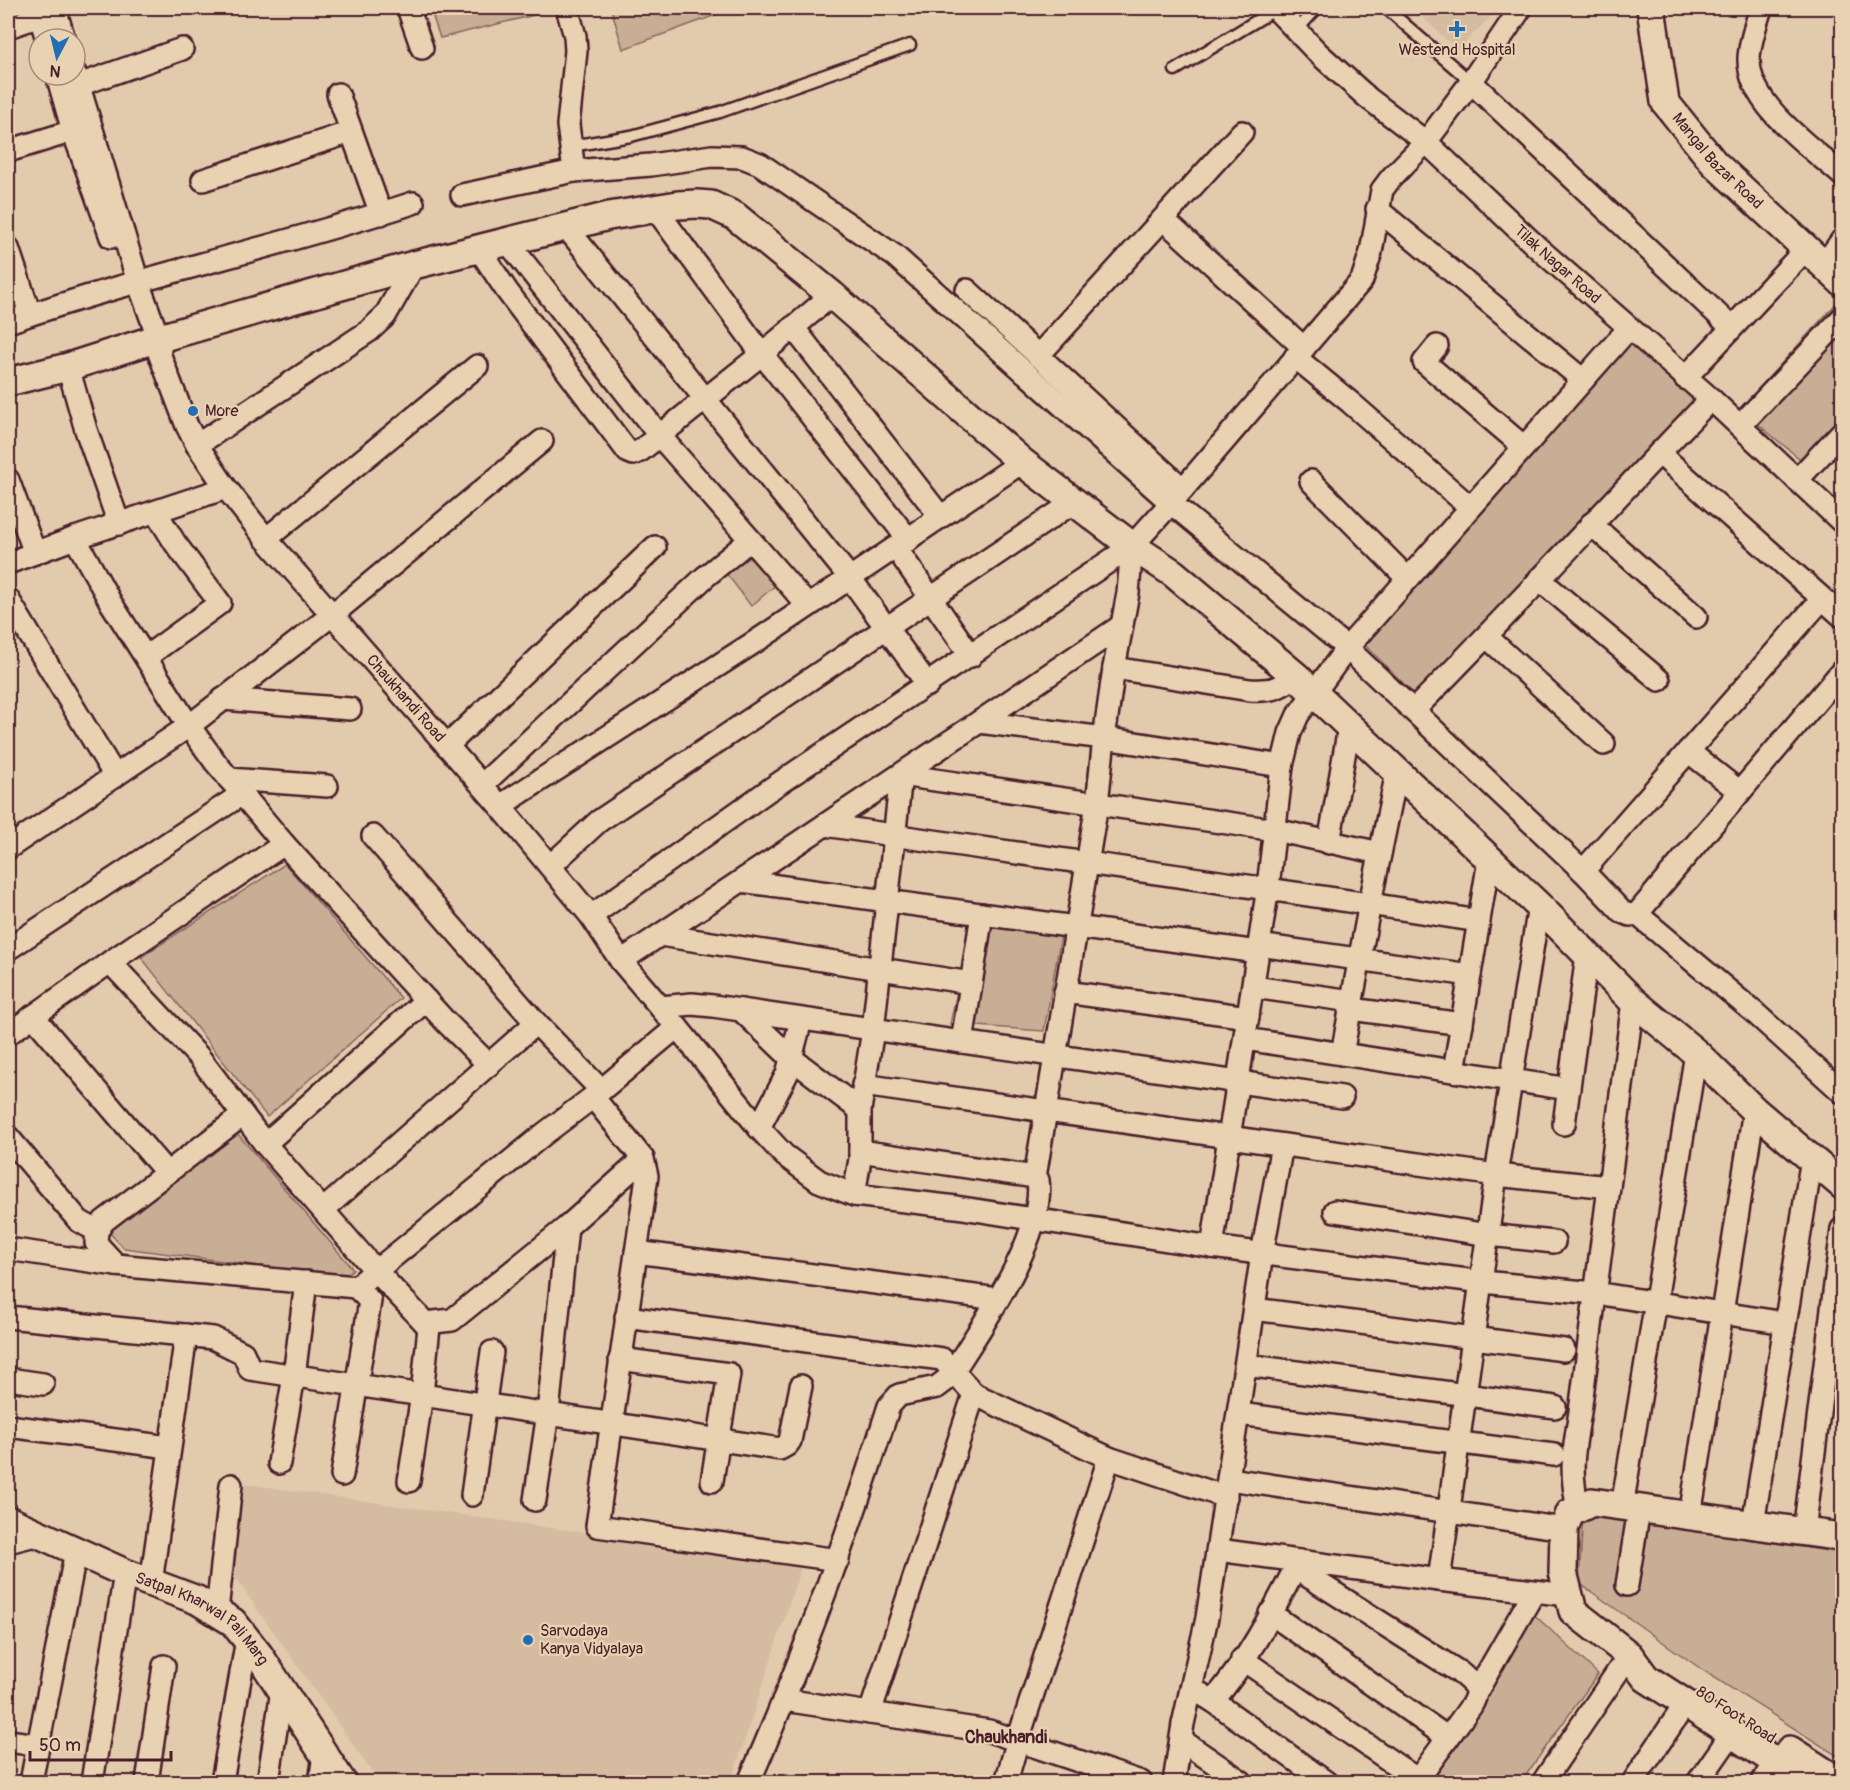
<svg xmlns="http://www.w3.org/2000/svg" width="1850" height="1790" font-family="Pangolin,sans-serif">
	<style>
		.built { fill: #d5bca1 }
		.green { fill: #c9ae96; stroke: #8a6660; stroke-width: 1.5 }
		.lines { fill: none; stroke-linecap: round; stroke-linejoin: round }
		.service-casing { stroke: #4a1f2b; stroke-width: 15 }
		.minor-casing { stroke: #4a1f2b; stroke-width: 26 }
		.tertiary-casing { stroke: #4a1f2b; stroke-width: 32 }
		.service { stroke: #e8d2b1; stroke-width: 10 }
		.minor { stroke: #e8d2b1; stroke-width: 21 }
		.tertiary { stroke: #e8d2b1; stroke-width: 27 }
		.poi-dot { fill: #1f6fb2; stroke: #e8d2b1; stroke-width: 2 }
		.labels { text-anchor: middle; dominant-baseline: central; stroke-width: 4.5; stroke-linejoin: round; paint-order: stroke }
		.poi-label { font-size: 16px; fill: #4a1f2b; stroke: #e8d2b1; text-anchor: start }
		.street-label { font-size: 16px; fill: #4a1f2b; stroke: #e8d2b1 }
		.neighbourhood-label { font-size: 18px; font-weight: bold; fill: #4a1f2b; stroke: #e8d2b1 }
	</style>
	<rect width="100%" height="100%" fill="#e2cbac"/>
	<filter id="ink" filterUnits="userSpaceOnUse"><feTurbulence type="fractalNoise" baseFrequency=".0167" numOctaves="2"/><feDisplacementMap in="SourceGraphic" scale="12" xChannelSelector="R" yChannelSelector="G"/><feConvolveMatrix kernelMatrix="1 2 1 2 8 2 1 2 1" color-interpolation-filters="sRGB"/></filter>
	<g filter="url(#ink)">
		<!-- built -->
		<g class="built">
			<path d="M 1413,8 L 1500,8 L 1457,50 Z"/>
			<path d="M 234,1482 L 802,1564 L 731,1782 L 379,1782 L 223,1560 Z"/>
		</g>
		<!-- green -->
		<g class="green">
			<path d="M 430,8 L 558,8 L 559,9 L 440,38 Z"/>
			<path d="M 611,8 L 735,8 L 623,49 Z"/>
			<path d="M 1842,297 L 1842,416 L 1800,459 L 1740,409 Z"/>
			<path d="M 1632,342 L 1696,402 L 1417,697 L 1362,642 L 1499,486 Z"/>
			<path d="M 742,541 L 777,584 L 751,606 L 717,561 Z"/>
			<path d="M 285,864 L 401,998 L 267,1117 L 141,957 Z"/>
			<path d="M 974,913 L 1063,924 L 1044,1031 L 950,1024 Z"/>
			<path d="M 231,1126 L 353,1269 L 344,1277 L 124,1248 L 101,1224 Z"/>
			<path d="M 1583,1514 L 1842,1553 L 1842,1759 L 1704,1671 L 1579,1583 Z"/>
			<path d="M 1528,1609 L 1598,1674 L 1521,1782 L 1405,1782 L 1454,1711 Z"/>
		</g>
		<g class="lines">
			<defs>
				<g id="service">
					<path d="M 1386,8 L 1471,82"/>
					<path d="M 1296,31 L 1317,8"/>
					<path d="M 1175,70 L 1276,9"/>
					<path d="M 571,146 L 631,136 L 720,112 L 910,45"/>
				</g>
				<g id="minor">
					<path d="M 37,8 L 47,39"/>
					<path d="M 55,8 L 64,39"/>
					<path d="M 408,8 L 422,48"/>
					<path d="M 567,8 L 575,36 L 576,51 L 568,125 L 574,171"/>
					<path id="s1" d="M 1275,8 L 1318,53 L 1368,98 L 1426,142 L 1537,247 L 1711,399 L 1842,522"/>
					<path d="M 1761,8 C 1756,24 1750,41 1749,58 C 1747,104 1811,147 1842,175"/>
					<path d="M 8,27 L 40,16"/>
					<path id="s2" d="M 75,73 L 138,282 L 161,345 L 159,353 L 187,426 L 197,445 L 226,488 L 266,539 L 500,806 L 591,916 L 621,961 L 677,1027 L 759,1128 L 784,1155 L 819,1181 L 854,1195 L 956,1207 L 1212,1247 L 1483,1282 L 1595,1293 L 1785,1323"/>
					<path d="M 57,75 L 73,131 L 111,237"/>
					<path d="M 1471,82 L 1731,327"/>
					<path d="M 79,85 L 182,49"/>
					<path d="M 338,94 L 381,214"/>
					<path d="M 8,151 L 73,131"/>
					<path d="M 203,180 L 351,132"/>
					<path d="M 462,195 L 574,171 L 651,165 L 712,156 L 742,157 L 760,164 L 895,256 L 1171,503 L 1347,648 L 1583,871 L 1622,912 L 1630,915 L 1637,914 L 1842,671"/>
					<path d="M 655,208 L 762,354 L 909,540"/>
					<path d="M 1377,209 L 1583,380"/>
					<path d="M 1163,219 L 1304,348"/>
					<path d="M 566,227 L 850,578 L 928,685"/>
					<path d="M 507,241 L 659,435 L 808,606"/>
					<path d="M 8,248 L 30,314"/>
					<path d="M 479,249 L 507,291 L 628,452 L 633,454 L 640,451 L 762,354 L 832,295"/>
					<path d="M 1824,265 L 1842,240"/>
					<path d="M 967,290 L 1183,489"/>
					<path d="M 8,322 C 141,276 279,247 413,203"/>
					<path d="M 793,327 L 940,516"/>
					<path d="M 1437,346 L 1424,362 L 1524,447"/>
					<path d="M 1038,356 L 1242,132"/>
					<path d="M 1295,357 L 1351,403 L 1470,507"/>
					<path d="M 68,367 L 86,430 L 119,524"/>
					<path d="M 1685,378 L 1806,249"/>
					<path d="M 1740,426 L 1842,318"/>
					<path d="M 197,445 L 369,331 L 385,316 L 414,265"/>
					<path d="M 1659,453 L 1842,616"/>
					<path d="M 8,480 L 35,553"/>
					<path d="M 1797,480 L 1842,432"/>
					<path d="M 1311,481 L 1408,579"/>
					<path d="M 1591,524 L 1696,617"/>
					<path d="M 75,538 L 111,603 L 189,726 L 216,763 L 284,844 L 445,1021 L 489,1065"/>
					<path d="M 266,539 L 477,366"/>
					<path d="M 896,548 L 971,656"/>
					<path d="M 8,563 L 75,538 L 226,488"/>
					<path d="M 1539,579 L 1659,680"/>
					<path d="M 8,599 L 115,776"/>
					<path d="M 1487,637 L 1604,744"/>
					<path d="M 146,657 L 220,603 L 175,543 L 156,512"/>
					<path d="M 1114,668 L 1250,690 C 1272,691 1278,689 1296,676"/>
					<path d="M 223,699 L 350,709"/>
					<path d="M 1414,710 C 1515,609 1611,502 1711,399"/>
					<path d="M 979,722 L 1121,626"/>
					<path d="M 447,746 L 655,547"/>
					<path d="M 1688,751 L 1740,792"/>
					<path d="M 229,779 L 327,786"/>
					<path d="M 482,785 L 705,577 L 750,540"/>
					<path d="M 500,806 L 764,636 L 1022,462"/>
					<path d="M 825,825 C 1043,858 1261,886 1479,921"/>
					<path d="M 373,836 L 536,1023 L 601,1090"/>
					<path d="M 1329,843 L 1349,727"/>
					<path d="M 8,848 L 189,726 L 332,615 L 542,441"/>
					<path d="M 550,866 L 599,821 L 1074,502"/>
					<path d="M 1583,871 L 1822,599"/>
					<path d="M 741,881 L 1258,952"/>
					<path d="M 1539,906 L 1496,1175 L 1609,1187"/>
					<path d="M 1637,914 L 1755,1013 L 1842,1092"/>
					<path d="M 591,916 L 769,790 L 1132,546 L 1171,503 L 1362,280 L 1371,252 L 1382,190 L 1391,178 L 1426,142 L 1471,82 L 1521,8"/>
					<path d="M 660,935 L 971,983"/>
					<path d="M 1259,945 L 1470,975"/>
					<path d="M 8,949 L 242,794"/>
					<path d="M 621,961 L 979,722 L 1104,738 L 1282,766"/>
					<path d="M 110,962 L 199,1057 L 265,1144 L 376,1271 L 429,1327 L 422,1394 L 409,1481"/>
					<path d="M 1253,987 L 1352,1001"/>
					<path d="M 1065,992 L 1248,1017"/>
					<path d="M 661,1007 L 692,1004 L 713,1006 L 1342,1097"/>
					<path d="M 1351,1009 L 1462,1024"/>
					<path d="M 741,1010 L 791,1058 L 860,1110"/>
					<path d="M 33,1016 L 166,1172"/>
					<path d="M 8,1034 L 110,962 L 284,844"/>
					<path d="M 1245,1039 L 1569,1089"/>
					<path d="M 962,1042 L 982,914"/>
					<path d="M 1342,1054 L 1370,903 L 1397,772"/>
					<path d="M 1454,1071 L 1489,860"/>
					<path d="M 863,1085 L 1496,1175 L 1439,1580"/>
					<path d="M 593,1097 L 643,1159 L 647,1176 L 597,1526 L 838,1560"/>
					<path d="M 1564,1124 L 1587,955"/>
					<path d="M 759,1128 L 787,1074 L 801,1020"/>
					<path d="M 8,1137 L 79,1221 L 97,1231"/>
					<path d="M 265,1144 L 426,1000"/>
					<path d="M 1035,1177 L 1097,804 L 1104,738 L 1114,668 L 1128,593 L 1132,546"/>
					<path d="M 854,1195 L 860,1159 L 860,1110 L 873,1030 L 901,775 L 1275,830 L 1380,853"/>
					<path d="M 323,1210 L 536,1023"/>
					<path d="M 1335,1211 L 1489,1235 L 1554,1242"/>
					<path d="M 1212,1247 L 1268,887 L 1282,766 L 1290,733 L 1298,715 L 1347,648 L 1629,328"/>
					<path d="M 8,1249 L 116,1265 L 356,1287 L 544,1134 L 593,1097 L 677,1027"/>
					<path d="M 636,1252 L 998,1299"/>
					<path d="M 116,1265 L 96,1243 L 97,1231 L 104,1221 L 243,1115"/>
					<path d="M 1254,1309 L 1564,1350"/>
					<path d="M 8,1317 L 213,1338 L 243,1353 L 250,1369 L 780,1449 L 787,1445 L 790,1441 L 801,1386"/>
					<path d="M 626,1317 L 942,1359 L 974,1394 L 1109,1458 L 1226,1497"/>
					<path d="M 425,1323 L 452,1320 L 567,1227 L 643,1159"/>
					<path d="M 620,1359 L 729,1374 L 712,1481"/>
					<path d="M 1246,1365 L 1555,1407"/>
					<path d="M 8,1379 L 43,1384"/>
					<path d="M 1239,1414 L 1554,1455"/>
					<path d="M 8,1426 L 169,1447"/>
					<path d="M 279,1463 L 294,1376 L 306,1282"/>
					<path d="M 342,1475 L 370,1301 L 356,1287"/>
					<path d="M 1229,1479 L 1564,1529"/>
					<path d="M 472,1495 L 492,1352"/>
					<path d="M 535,1500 L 548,1413 L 567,1227"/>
					<path d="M 1622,1507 C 1648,1356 1671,1204 1696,1053"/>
					<path d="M 1578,1508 C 1569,1470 1574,1449 1580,1412 L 1633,1001"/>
					<path d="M 1690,1516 L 1754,1110"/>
					<path d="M 1753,1524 L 1812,1158"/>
					<path d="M 1804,1532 L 1842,1229"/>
					<path d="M 8,1542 L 39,1534"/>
					<path d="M 1218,1550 L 1439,1580 L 1568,1595"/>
					<path d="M 1295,1568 L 1459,1672 C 1473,1684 1482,1688 1471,1706 L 1416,1782"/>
					<path d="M 151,1583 L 186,1335"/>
					<path d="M 1627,1585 L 1639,1509"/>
					<path d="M 217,1611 L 231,1485"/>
					<path d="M 1270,1613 L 1448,1738"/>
					<path d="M 1242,1659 L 1418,1780"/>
					<path d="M 1191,1688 L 1213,1701 C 1248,1661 1274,1609 1299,1561"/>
					<path d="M 1477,1691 L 1534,1592"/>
					<path d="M 784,1700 L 989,1731 L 1141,1782"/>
					<path d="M 1213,1701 L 1326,1782"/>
					<path d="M 870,1713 L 974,1394"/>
					<path d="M 1181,1740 L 1242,1782"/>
					<path d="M 8,1741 L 38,1745"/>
					<path d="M 31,1782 L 76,1551"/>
					<path d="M 92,1782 L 125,1573"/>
					<path d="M 147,1782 L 164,1666"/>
					<path d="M 222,1782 L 247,1639"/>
					<path d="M 268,1782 L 282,1690"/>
					<path d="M 320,1782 L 324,1755"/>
					<path d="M 749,1782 C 803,1659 848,1534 889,1406 L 899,1395 L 937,1387 L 949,1378 C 979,1330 1046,1237 1038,1180 L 1035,1177 L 860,1151"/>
					<path d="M 1006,1782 L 1018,1740 L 1109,1458"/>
					<path d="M 1174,1782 L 1183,1724 L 1207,1618 L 1262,1254 L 1282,1145"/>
					<path d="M 1543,1782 L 1629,1655"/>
					<path d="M 1633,1782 L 1686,1703"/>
					<path d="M 1698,1782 L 1732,1733"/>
					<path d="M 1762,1782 L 1776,1762"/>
				</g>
				<g id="tertiary">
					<path id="s3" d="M 1651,8 L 1665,102 L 1714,163 L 1842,282"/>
					<path d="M 8,382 L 68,367 L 146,342 L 414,265 L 609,216 L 678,205 L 697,204 L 711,205 L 735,216 L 832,295 L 1022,462 L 1132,546 L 1173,573 L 1296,676 L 1539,906 L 1633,1001 L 1696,1053 L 1754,1110 L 1842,1185"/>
					<path id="s4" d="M 8,1520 L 125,1573 L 197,1600 L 233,1622 L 259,1655 L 342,1782"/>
					<path d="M 1790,1750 L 1840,1782"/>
					<path d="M 1807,1782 L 1646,1678 L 1629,1655 L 1573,1611 L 1563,1572 L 1564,1529 L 1570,1513 L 1592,1502 L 1842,1537"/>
				</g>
			</defs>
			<!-- service casing -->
			<use href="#service" class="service-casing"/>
			<!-- minor casing -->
			<use href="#minor" class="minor-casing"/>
			<!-- tertiary casing -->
			<use href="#tertiary" class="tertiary-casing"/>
			<!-- service -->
			<use href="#service" class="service"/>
			<!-- minor -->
			<use href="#minor" class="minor"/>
			<!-- tertiary -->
			<use href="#tertiary" class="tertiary"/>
		</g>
	</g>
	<!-- markers -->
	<g class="poi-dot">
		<path d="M1454 20h6v6h6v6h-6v6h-6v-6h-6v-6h6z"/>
		<circle cx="193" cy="411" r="6"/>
		<circle cx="528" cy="1640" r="6"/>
	</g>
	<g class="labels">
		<!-- poi labels -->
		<g class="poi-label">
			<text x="1457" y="50" text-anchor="middle">Westend Hospital</text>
			<text x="205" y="411">More</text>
			<text x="540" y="1631">Sarvodaya<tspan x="540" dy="18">Kanya Vidyalaya</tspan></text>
		</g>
		<!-- street labels -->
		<g class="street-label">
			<text stroke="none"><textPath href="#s3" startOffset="174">Mangal Bazar Road</textPath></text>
			<text stroke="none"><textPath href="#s1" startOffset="382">Tilak Nagar Road</textPath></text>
			<text stroke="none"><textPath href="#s2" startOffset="722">Chaukhandi Road</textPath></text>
			<text stroke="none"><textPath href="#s4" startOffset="220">Satpal Kharwal Pali Marg</textPath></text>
			<text transform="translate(1736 1715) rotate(33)">80 Foot Road</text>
		</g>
		<!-- neighbourhood labels -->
		<g class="neighbourhood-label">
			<text x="1006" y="1737">Chaukhandi</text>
		</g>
	</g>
	<!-- margin -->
	<rect width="1850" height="1790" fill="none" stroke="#e8d2b1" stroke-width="30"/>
	<rect x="15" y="15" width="1820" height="1760" fill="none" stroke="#4a1f2b" stroke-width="2" filter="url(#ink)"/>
	<!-- north arrow -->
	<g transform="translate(57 57) rotate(187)"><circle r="28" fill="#e8d2b1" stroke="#a98a7b" stroke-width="1.5"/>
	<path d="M0-4.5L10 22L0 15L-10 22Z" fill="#1f6fb2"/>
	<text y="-9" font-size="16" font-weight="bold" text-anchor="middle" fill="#4a1f2b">N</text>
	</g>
	<!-- scale -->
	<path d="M30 1751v9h141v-9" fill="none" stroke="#4a1f2b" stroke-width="3"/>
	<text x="39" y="1751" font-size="18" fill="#4a1f2b" stroke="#e8d2b1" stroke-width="4.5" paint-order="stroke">50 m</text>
</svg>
